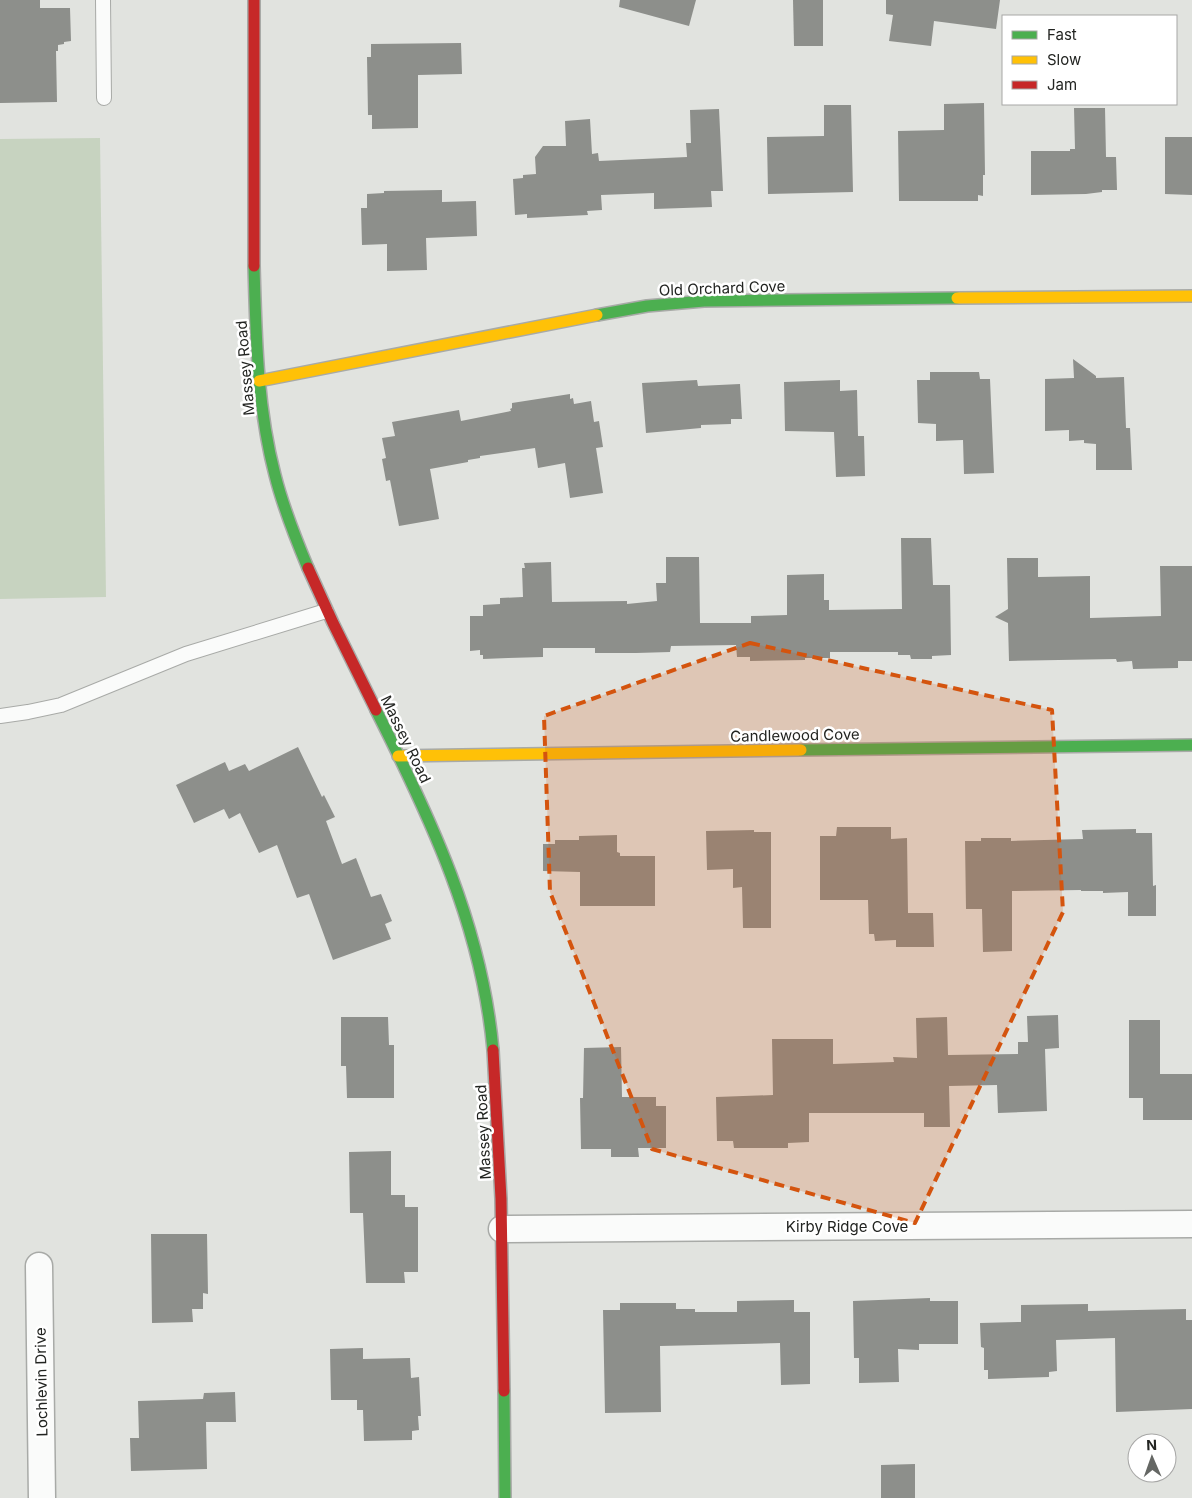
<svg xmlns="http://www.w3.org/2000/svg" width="1192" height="1498" font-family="Inter,sans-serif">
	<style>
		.green { fill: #c7d3c0 }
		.building { fill: #8d8f8b }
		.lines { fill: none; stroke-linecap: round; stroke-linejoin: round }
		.lane-casing { stroke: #a8aaa7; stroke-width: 16 }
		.street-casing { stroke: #a8aaa7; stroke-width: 29 }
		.fast-casing { stroke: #a8aaa7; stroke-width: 14 }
		.slow-casing { stroke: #a8aaa7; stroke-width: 14 }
		.jam-casing { stroke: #a8aaa7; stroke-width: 14 }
		.lane { stroke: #fafbfa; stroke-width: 14 }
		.street { stroke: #fafbfa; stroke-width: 26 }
		.fast { stroke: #4caf50; stroke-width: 11 }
		.slow { stroke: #ffc107; stroke-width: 11 }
		.jam { stroke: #c62828; stroke-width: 11 }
		.marked { fill: #d4540e; fill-opacity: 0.2; stroke: #d4540e; stroke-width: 4; stroke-dasharray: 10 6; stroke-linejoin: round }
		.labels { text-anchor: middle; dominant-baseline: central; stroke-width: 5; stroke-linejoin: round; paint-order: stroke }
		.street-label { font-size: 15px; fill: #222421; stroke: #fff }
	</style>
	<rect width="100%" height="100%" fill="#e1e3df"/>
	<!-- green -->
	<path class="green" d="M 100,138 L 106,597 L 0,599 L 0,139 Z"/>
	<!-- building -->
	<g class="building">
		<path d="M 0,0 L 40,0 L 40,8 L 70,8 L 71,41 L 64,42 L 64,44 L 58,45 L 58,51 L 56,51 L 57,102 L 0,103 Z"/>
		<path d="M 620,0 L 696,0 L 689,26 L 619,7 Z"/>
		<path d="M 793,0 L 823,0 L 823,46 L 794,46 Z"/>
		<path d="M 886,0 L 1000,0 L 996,29 L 934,21 L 931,46 L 889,41 L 893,15 L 886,14 Z"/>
		<path d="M 461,43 L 462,74 L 418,75 L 418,128 L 372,129 L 372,115 L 368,115 L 367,57 L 371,57 L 371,44 Z"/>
		<path d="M 984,103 L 985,175 L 983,175 L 983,196 L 978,195 L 978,201 L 899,201 L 898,131 L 944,130 L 944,104 Z"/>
		<path d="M 824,105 L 851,105 L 853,192 L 768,194 L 767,137 L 824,136 Z"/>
		<path d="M 1074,108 L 1105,108 L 1106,157 L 1116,157 L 1117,190 L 1102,190 L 1102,192 L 1086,194 L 1031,195 L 1031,151 L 1070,151 L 1070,149 L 1075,149 Z"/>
		<path d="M 719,109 L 723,191 L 711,191 L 712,207 L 654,209 L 654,193 L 601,195 L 602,210 L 587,211 L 588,215 L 527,218 L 527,214 L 515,215 L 513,179 L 523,178 L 523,175 L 536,174 L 535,157 L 543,146 L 566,146 L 565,121 L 590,119 L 592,154 L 598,153 L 599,161 L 687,157 L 686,143 L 691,143 L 690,110 Z"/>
		<path d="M 1165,137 L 1192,137 L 1192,195 L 1165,194 Z"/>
		<path d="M 442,190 L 442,202 L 476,201 L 477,236 L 426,238 L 427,270 L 387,271 L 387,244 L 362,245 L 361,208 L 367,208 L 367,194 L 384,193 L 384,191 Z"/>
		<path d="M 1073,359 L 1096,376 L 1096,378 L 1124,377 L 1126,428 L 1130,428 L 1132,470 L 1096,470 L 1096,444 L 1084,443 L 1084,440 L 1069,441 L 1069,430 L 1045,431 L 1045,379 L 1074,378 Z"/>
		<path d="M 930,372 L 979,372 L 980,379 L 990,379 L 994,473 L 964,474 L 963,440 L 936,441 L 936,424 L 918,423 L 917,380 L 930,380 Z"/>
		<path d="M 697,380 L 698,386 L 740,384 L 742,419 L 731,419 L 731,424 L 701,425 L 701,428 L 646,433 L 642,383 Z"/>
		<path d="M 840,380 L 840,391 L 857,390 L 858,436 L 864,436 L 865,476 L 836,477 L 834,432 L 785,431 L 784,382 Z"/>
		<path d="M 570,394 L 570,399 L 573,398 L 574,404 L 591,401 L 594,422 L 599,421 L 603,447 L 596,448 L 603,493 L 570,498 L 565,463 L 538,468 L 535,448 L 480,456 L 480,458 L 468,460 L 468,462 L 430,469 L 439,519 L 399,526 L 390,480 L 386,481 L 382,459 L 386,458 L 382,438 L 395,436 L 392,422 L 459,410 L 461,421 L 511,411 L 510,409 L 512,408 L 512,403 Z"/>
		<path d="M 901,538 L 931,538 L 933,585 L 950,585 L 951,655 L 932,656 L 932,659 L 911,659 L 910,655 L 898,655 L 898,652 L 830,652 L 830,658 L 805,658 L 805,660 L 750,661 L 750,657 L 737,657 L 736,645 L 671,646 L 670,652 L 636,653 L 595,653 L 595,648 L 543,648 L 543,657 L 508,658 L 483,659 L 483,655 L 480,655 L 480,650 L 470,651 L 470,616 L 483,616 L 483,605 L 500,604 L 500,598 L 523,597 L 522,568 L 525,568 L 524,563 L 551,562 L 552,602 L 627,601 L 627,604 L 657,601 L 656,583 L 666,583 L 666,557 L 699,557 L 700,623 L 751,623 L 751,616 L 787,615 L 787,575 L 824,574 L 824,600 L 829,600 L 829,610 L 902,609 Z"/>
		<path d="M 1007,558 L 1038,558 L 1038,577 L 1090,576 L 1090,618 L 1161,616 L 1160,566 L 1192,566 L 1192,661 L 1178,661 L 1178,668 L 1133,669 L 1132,661 L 1117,662 L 1116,659 L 1009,661 L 1008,623 L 995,617 L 1008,609 Z"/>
		<path d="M 298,747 L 322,797 L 324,795 L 335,817 L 326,821 L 342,864 L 356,858 L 371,897 L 381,894 L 392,921 L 385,924 L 391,939 L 333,960 L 309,894 L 297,898 L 277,845 L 259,853 L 240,813 L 229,819 L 224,809 L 194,823 L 176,785 L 225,762 L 229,771 L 245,764 L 249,771 Z"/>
		<path d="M 837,827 L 891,827 L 891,839 L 907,838 L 908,913 L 933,913 L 934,947 L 896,947 L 896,940 L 875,941 L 874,934 L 869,934 L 868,900 L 820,900 L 820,836 L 836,836 Z"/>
		<path d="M 1136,829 L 1136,833 L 1152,833 L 1153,886 L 1156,885 L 1156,916 L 1128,916 L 1128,892 L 1103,893 L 1103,891 L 1081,891 L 1081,890 L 1012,891 L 1012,951 L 983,952 L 982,909 L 966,909 L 965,841 L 981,841 L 981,838 L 1011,838 L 1011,841 L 1083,839 L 1082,830 Z"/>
		<path d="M 754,830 L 754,832 L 771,832 L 771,928 L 743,928 L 742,887 L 733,888 L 733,869 L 707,870 L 706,831 Z"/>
		<path d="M 617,835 L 617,852 L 620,853 L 620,856 L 655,856 L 655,906 L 580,906 L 580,872 L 543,871 L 543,844 L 555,844 L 555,840 L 579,840 L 579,836 Z"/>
		<path d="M 1058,1015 L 1059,1048 L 1045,1049 L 1047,1111 L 998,1113 L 997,1085 L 949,1086 L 950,1127 L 924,1127 L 924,1113 L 809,1113 L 809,1142 L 788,1143 L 788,1148 L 734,1148 L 733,1141 L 717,1141 L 716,1097 L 773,1095 L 772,1039 L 833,1039 L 833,1064 L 894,1062 L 893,1057 L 917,1058 L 916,1018 L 947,1017 L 948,1055 L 1018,1054 L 1018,1042 L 1028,1042 L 1027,1016 Z"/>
		<path d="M 341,1017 L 388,1017 L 389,1045 L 394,1045 L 394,1098 L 347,1098 L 346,1066 L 341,1066 Z"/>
		<path d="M 1129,1020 L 1160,1020 L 1160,1074 L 1192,1074 L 1192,1120 L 1143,1120 L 1143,1098 L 1129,1098 Z"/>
		<path d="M 621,1047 L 622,1097 L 656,1097 L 656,1106 L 666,1106 L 666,1148 L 638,1148 L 639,1157 L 611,1157 L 611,1149 L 581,1149 L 580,1098 L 583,1098 L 584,1048 Z"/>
		<path d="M 391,1151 L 391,1195 L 405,1195 L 405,1207 L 418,1207 L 418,1272 L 404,1272 L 405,1283 L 366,1283 L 363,1213 L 350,1213 L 349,1152 Z"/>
		<path d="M 151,1234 L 207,1234 L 208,1294 L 203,1293 L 203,1309 L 192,1309 L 193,1322 L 152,1323 Z"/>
		<path d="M 930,1298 L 930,1301 L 958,1301 L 958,1344 L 919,1344 L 919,1350 L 898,1349 L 899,1382 L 859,1383 L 859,1358 L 854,1358 L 853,1301 Z"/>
		<path d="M 794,1300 L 794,1312 L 810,1312 L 810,1384 L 781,1385 L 780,1343 L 660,1346 L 661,1412 L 605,1413 L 603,1310 L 620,1310 L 620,1303 L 676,1303 L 676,1309 L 695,1309 L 695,1312 L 737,1312 L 737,1301 Z"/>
		<path d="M 1088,1304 L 1088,1311 L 1186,1309 L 1186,1320 L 1192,1320 L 1192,1409 L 1116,1412 L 1115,1338 L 1056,1340 L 1057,1371 L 1049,1372 L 1049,1377 L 988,1379 L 988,1370 L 984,1370 L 984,1348 L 981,1347 L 980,1323 L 1021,1322 L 1021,1305 Z"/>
		<path d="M 363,1348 L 363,1359 L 410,1358 L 411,1378 L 419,1377 L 421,1416 L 418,1416 L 419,1430 L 412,1431 L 412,1440 L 364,1441 L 363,1410 L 357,1410 L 357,1400 L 331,1400 L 330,1349 Z"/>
		<path d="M 235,1392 L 236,1422 L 206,1422 L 207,1469 L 131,1471 L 130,1438 L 139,1438 L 138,1401 L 203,1399 L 204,1393 Z"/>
		<path d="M 915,1464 L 915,1498 L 881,1498 L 881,1465 Z"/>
	</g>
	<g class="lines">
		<defs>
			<g id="lane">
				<path d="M 103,0 L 104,98"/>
				<path d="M 0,716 L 28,712 L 61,705 L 186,654 L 326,611"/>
			</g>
			<g id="street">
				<path d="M 502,1229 L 1192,1224"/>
				<path d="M 39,1266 L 42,1498"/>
			</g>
			<g id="fast">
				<path d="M 254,266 C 256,336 257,407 275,475 C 283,507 295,537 308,568"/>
				<path d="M 597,315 L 647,306 L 704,301 L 957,298"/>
				<path d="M 376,710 C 431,819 482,927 493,1050"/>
				<path d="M 801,750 L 1192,745"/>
				<path d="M 504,1391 L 505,1498"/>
			</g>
			<g id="slow">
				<path d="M 957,298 L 1192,296"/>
				<path d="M 259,381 L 597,315"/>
				<path d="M 398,756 L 801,750"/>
			</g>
			<g id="jam">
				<path d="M 254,0 L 254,266"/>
				<path d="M 308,568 L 333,623 L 376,710"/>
				<path d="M 493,1050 L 501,1199 L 504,1391"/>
			</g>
		</defs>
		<!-- lane casing -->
		<use href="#lane" class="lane-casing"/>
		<!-- street casing -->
		<use href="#street" class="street-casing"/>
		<!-- fast casing -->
		<use href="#fast" class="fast-casing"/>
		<!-- slow casing -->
		<use href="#slow" class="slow-casing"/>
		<!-- jam casing -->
		<use href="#jam" class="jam-casing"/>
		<!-- lane -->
		<use href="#lane" class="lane"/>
		<!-- street -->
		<use href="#street" class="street"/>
		<!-- fast -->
		<use href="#fast" class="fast"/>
		<!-- slow -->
		<use href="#slow" class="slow"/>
		<!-- jam -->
		<use href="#jam" class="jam"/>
	</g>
	<!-- marked area -->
	<path class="marked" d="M 750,643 L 1052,710 L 1063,912 L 915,1223 L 652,1149 L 550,892 L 544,716 Z"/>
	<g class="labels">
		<!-- street labels -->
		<g class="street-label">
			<text transform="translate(722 288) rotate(-2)">Old Orchard Cove</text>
			<text transform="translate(245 368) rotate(-95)">Massey Road</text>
			<text transform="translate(795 735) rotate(-1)">Candlewood Cove</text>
			<text transform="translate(406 739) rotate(64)">Massey Road</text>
			<text transform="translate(483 1132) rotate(-93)">Massey Road</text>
			<text x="847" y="1226">Kirby Ridge Cove</text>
			<text transform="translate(41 1382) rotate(-91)">Lochlevin Drive</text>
		</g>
	</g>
	<!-- legend -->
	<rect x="1002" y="15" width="175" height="90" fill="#ffffff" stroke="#a7a7a6"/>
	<rect x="1012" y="31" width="25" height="8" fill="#4caf50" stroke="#a7a7a6"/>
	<text x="1047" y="40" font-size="15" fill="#222421">Fast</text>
	<rect x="1012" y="56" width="25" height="8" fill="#ffc107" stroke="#a7a7a6"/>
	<text x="1047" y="65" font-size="15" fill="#222421">Slow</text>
	<rect x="1012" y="81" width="25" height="8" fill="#c62828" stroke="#a7a7a6"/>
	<text x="1047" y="90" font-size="15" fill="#222421">Jam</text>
	<!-- north arrow -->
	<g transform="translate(1152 1458) rotate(358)"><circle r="24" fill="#ffffff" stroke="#a7a7a6"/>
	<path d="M0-4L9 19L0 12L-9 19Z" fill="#656764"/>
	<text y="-8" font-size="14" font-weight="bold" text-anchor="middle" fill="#222421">N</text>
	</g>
</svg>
